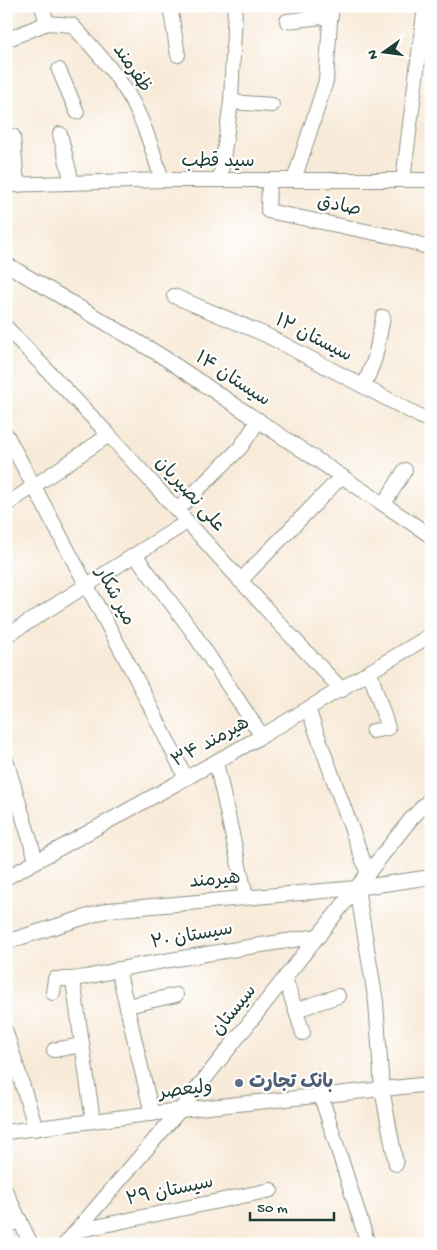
<svg xmlns="http://www.w3.org/2000/svg" width="437" height="1250" font-family="'Gochi Hand','Playpen Sans Arabic',sans-serif">
	<style>
		.lines { fill: none; stroke-linecap: round; stroke-linejoin: round }
		.minor-casing { stroke: #8c9486; stroke-width: 16 }
		.minor { stroke: #fff; stroke-width: 14 }
		.service-dot { fill: #5c6f8a; stroke: #fff; stroke-width: 2 }
		.labels { text-anchor: middle; dominant-baseline: central; stroke-width: 4.5; stroke-linejoin: round; paint-order: stroke }
		.street-label { font-size: 19px; fill: #1f3d34; stroke: #fff }
		.service-label { font-size: 19px; font-weight: bold; fill: #4e5e75; stroke: #fff; text-anchor: start }
	</style>
	<rect width="100%" height="100%" fill="#fff"/>
	<filter id="ink" filterUnits="userSpaceOnUse"><feTurbulence type="fractalNoise" baseFrequency=".02" numOctaves="2"/><feDisplacementMap in="SourceGraphic" scale="10" xChannelSelector="R" yChannelSelector="G"/><feConvolveMatrix kernelMatrix="1 2 1 2 8 2 1 2 1" color-interpolation-filters="sRGB"/></filter>
	<filter id="wash" filterUnits="userSpaceOnUse"><feTurbulence type="fractalNoise" baseFrequency=".0096" numOctaves="4" result="noise"/><feDisplacementMap in="SourceGraphic" scale="20" xChannelSelector="R" yChannelSelector="G"/><feGaussianBlur stdDeviation="1.12" result="paint"/><feColorMatrix in="noise" values="0 0 0 0 0 0 0 0 0 0 0 0 0 0 0 0 0 1.4 0 .05"/><feComposite in="paint" operator="in"/></filter>
	<g filter="url(#wash)">
		<rect width="100%" height="100%" fill="#f8ead8"/>
	</g>
	<g filter="url(#ink)">
		<g class="lines">
			<defs>
				<g id="minor">
					<path d="M 42,6 L 47,23 L 72,25 C 92,46 113,69 128,94 C 144,121 153,151 162,180"/>
					<path d="M 170,6 L 178,55"/>
					<path d="M 287,21 L 331,16"/>
					<path d="M 6,40 L 47,23"/>
					<path d="M 59,70 L 77,112"/>
					<path d="M 231,102 L 272,105"/>
					<path d="M 60,134 L 72,183"/>
					<path d="M 13,136 L 17,185"/>
					<path d="M 220,180 L 231,102 L 235,6"/>
					<path d="M 269,180 L 268,211 L 395,237 L 431,248"/>
					<path d="M 294,180 L 326,81 L 331,6"/>
					<path d="M 403,180 L 425,6"/>
					<path d="M 6,185 L 162,180 L 431,180"/>
					<path d="M 6,264 L 160,355 L 431,536"/>
					<path d="M 174,296 L 266,335 L 431,422"/>
					<path d="M 6,327 L 109,435 L 278,622 L 342,690"/>
					<path d="M 364,386 L 375,358 L 383,317"/>
					<path d="M 6,434 L 136,678 L 186,778"/>
					<path d="M 384,504 L 405,470"/>
					<path d="M 6,505 L 109,435"/>
					<path d="M 177,510 L 240,448 L 259,420"/>
					<path d="M 135,555 L 190,628 L 262,736"/>
					<path d="M 240,581 L 342,476"/>
					<path d="M 6,636 L 187,522"/>
					<path d="M 370,673 L 388,728 L 373,731"/>
					<path d="M 308,709 L 368,874"/>
					<path d="M 6,760 L 36,860"/>
					<path d="M 216,762 L 246,897"/>
					<path d="M 6,878 L 262,736 L 431,635"/>
					<path d="M 357,888 L 376,1002 L 382,1089 L 396,1164"/>
					<path d="M 6,942 L 108,910 L 357,888 L 431,877"/>
					<path d="M 118,969 L 152,1114"/>
					<path d="M 285,978 L 303,1033"/>
					<path d="M 73,980 L 93,1121"/>
					<path d="M 53,993 L 55,979 C 84,981 112,970 141,965 C 200,955 259,945 319,936"/>
					<path d="M 127,1006 L 176,995"/>
					<path d="M 296,1010 L 338,996"/>
					<path d="M 6,1032 L 36,1129"/>
					<path d="M 54,1050 L 82,1045"/>
					<path d="M 321,1096 L 368,1244"/>
					<path d="M 6,1132 L 180,1110 L 431,1084"/>
					<path d="M 6,1192 L 31,1244"/>
					<path d="M 6,1226 L 20,1220"/>
					<path d="M 76,1231 L 271,1190"/>
					<path d="M 65,1244 L 180,1110 L 411,819 L 431,798"/>
				</g>
			</defs>
			<!-- minor casing -->
			<use href="#minor" class="minor-casing"/>
			<!-- minor -->
			<use href="#minor" class="minor"/>
		</g>
	</g>
	<!-- markers -->
	<circle class="service-dot" cx="239" cy="1083" r="5"/>
	<g class="labels">
		<!-- street labels -->
		<g class="street-label">
			<text transform="translate(131 69) rotate(56)">ظفرمند</text>
			<text x="218" y="162">سید قطب</text>
			<text transform="translate(339 207) rotate(12)">صادق</text>
			<text transform="translate(313 339) rotate(27)">سیستان ۱۲</text>
			<text transform="translate(232 380) rotate(33)">سیستان ۱۴</text>
			<text transform="translate(189 495) rotate(48)">علی نصیریان</text>
			<text transform="translate(114 597) rotate(62)">میر شکار</text>
			<text transform="translate(211 743) rotate(-29)">هیرمند ۳۴</text>
			<text transform="translate(215 881) rotate(-5)">هیرمند</text>
			<text transform="translate(192 937) rotate(-10)">سیستان ۲۰</text>
			<text transform="translate(235 1011) rotate(-51)">سیستان</text>
			<text transform="translate(186 1091) rotate(-7)">ولیعصر</text>
			<text transform="translate(170 1192) rotate(-12)">سیستان ۲۹</text>
		</g>
		<!-- service labels -->
		<g class="service-label">
			<text x="249" y="1083">بانک تجارت</text>
		</g>
	</g>
	<!-- margin -->
	<rect width="437" height="1250" fill="none" stroke="#fff" stroke-width="25"/>
	<!-- north arrow -->
	<g transform="translate(384 52) rotate(256)" stroke="#ffffff" stroke-width="4" paint-order="stroke">
	<path d="M0-4L9 19L0 12L-9 19Z" fill="#1f3d34"/>
	<text y="-8" font-size="14" font-weight="bold" text-anchor="middle" fill="#1f3d34">N</text>
	</g>
	<!-- scale -->
	<path d="M250 1212v8h84v-8" fill="none" stroke="#1f3d34" stroke-width="2.5"/>
	<text x="257" y="1212" font-size="15" fill="#1f3d34" stroke="#ffffff" stroke-width="4" paint-order="stroke">50 m</text>
</svg>
